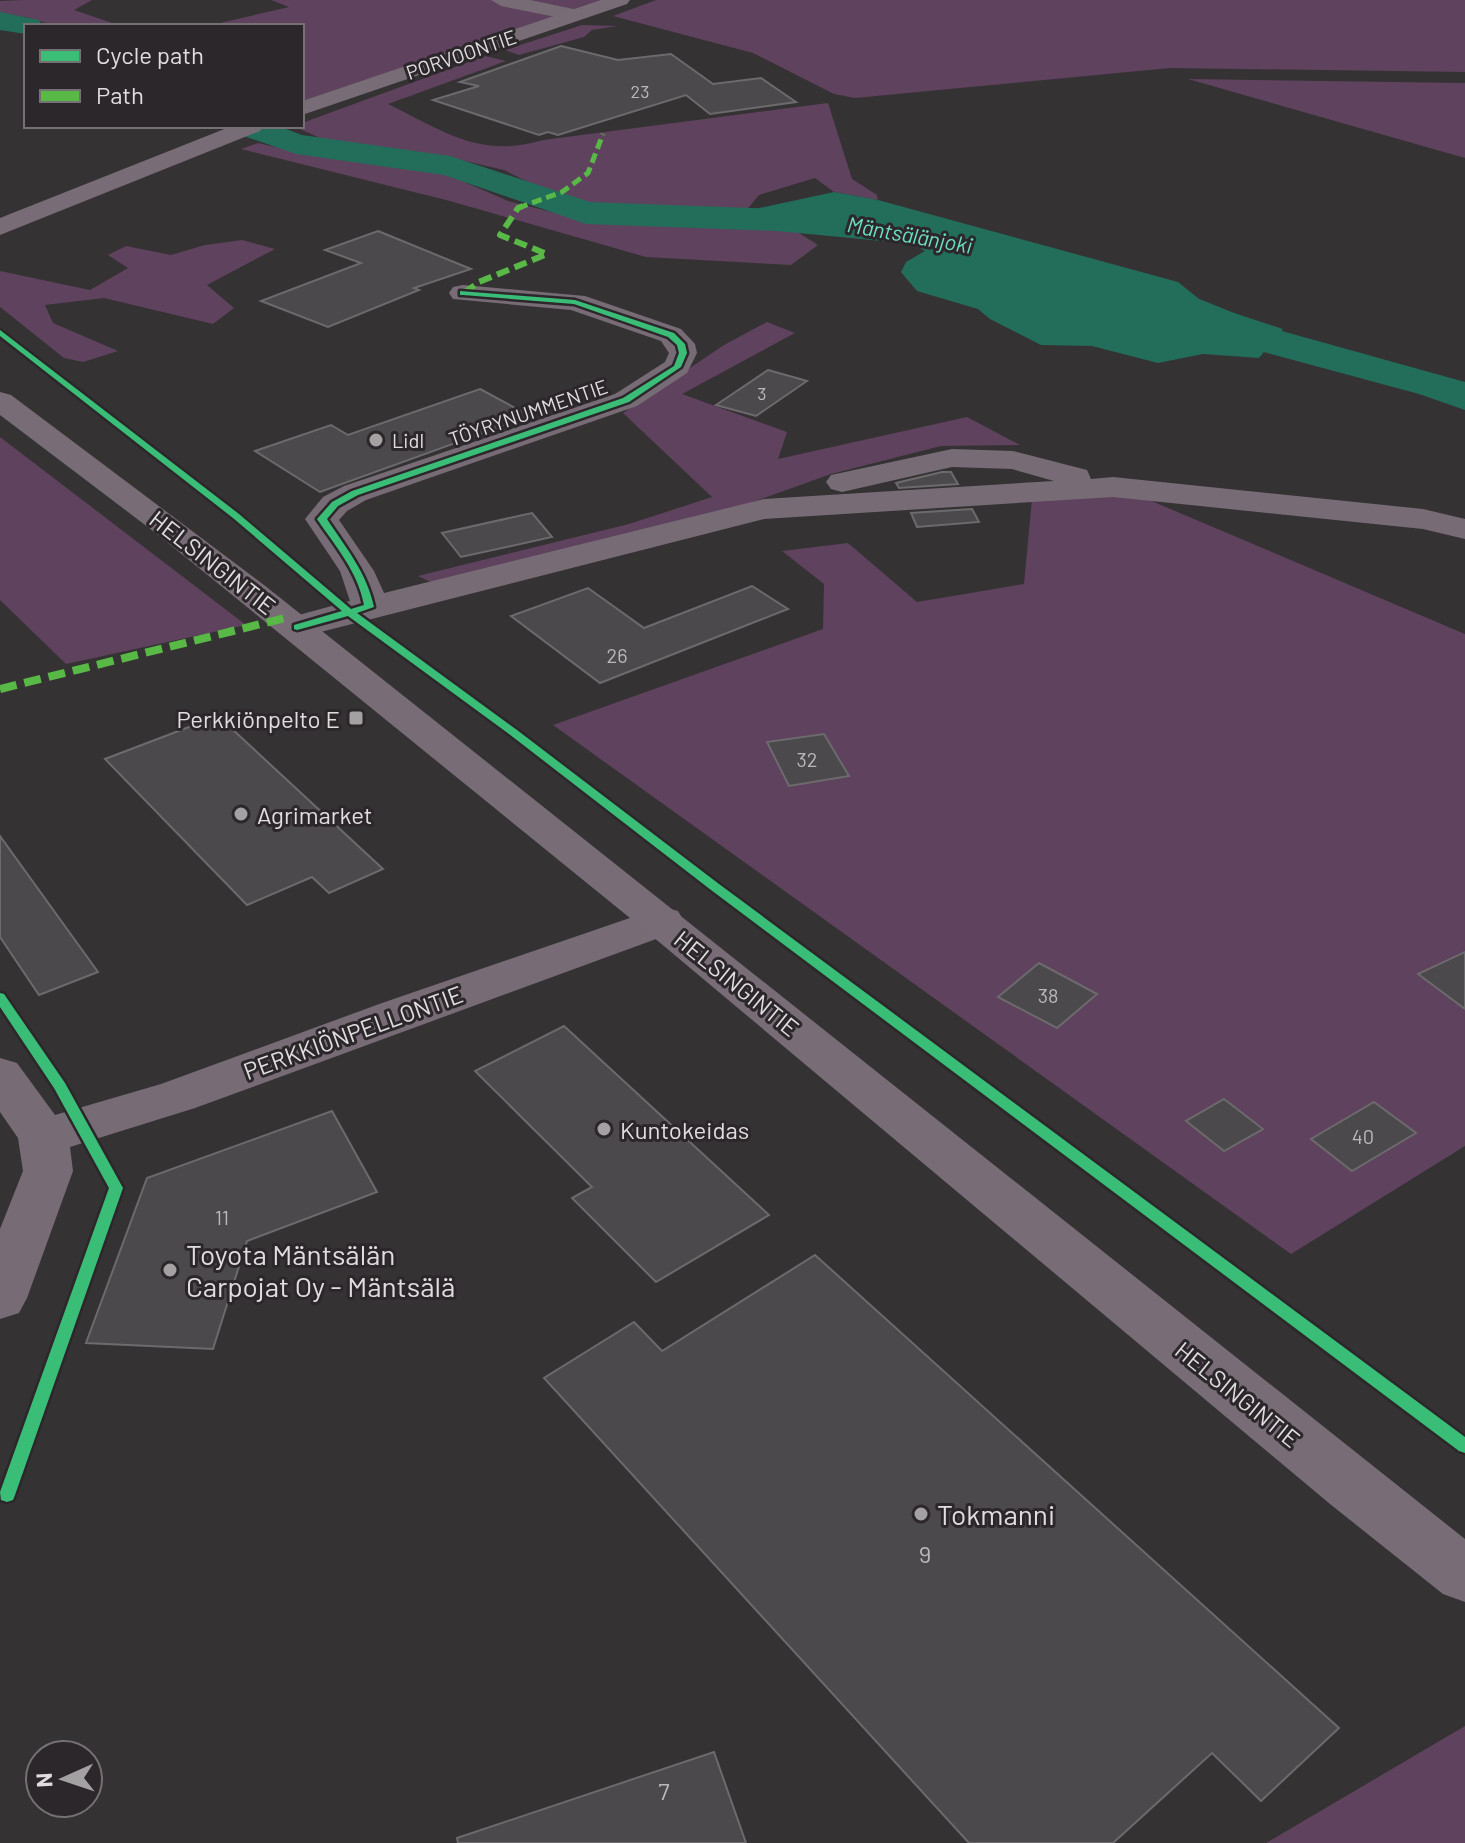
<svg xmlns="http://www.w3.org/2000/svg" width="1465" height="1843" font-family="Barlow,sans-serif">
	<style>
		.green { fill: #5f425d }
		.water { fill: #236d5b }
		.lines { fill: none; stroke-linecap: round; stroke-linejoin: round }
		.river { fill: #236d5b; fill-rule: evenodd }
		.building { fill: #4b494b; stroke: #6c6a6c; stroke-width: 2 }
		.minor { fill: #776c76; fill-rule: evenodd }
		.major { fill: #786d77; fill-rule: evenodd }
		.quiet-far2 { stroke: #58b947; stroke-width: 5; stroke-dasharray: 10 5; stroke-linecap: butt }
		.quiet-far1 { stroke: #58b947; stroke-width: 6; stroke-dasharray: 13 6; stroke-linecap: butt }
		.quiet { stroke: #58b947; stroke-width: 8; stroke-dasharray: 17 8; stroke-linecap: butt }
		.cycleway-casing { stroke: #2c272b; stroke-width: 5 }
		.cycleway { fill: #3abd76; fill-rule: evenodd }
		.poi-dot { fill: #a4a1a3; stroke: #2c272b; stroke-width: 3 }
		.labels { text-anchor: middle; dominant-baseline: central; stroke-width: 6; stroke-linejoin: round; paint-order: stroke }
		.far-number-label { font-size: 18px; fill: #bbb8ba }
		.far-street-label { font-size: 20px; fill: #e0dddf; stroke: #2c272b }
		.far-poi-label { font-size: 20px; fill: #e0dddf; stroke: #2c272b; text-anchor: start }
		.number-label { font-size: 20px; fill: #bbb8ba }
		.far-water-label { font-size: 22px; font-style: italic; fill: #6cdebf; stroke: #2c272b }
		.street-label { font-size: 24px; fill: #e0dddf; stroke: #2c272b }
		.poi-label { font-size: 24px; fill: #e0dddf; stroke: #2c272b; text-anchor: start }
		.near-number-label { font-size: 24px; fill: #bbb8ba }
		.near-poi-label { font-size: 28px; fill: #e0dddf; stroke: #2c272b; text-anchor: start }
	</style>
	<rect width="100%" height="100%" fill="#353234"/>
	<!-- green -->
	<g class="green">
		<path d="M 25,0 L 92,0 L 74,10 L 121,26 L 56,26 L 26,17 L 0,16 L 0,1 Z"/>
		<path d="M 271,0 L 605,0 L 302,101 L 302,26 L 207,26 L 289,7 Z"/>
		<path d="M 656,0 L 1465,0 L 1465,72 L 1170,68 L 855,98 L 834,94 L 753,53 L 613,16 Z"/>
		<path d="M 582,25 L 617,26 L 592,30 L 584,37 L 519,55 L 505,50 Z"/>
		<path d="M 485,56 L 506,61 L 388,104 C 444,131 479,159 543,140 L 828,103 L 852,179 L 877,195 L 878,200 L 834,192 L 815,178 L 759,195 L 746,211 L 660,211 L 591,205 L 540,188 L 504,170 L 452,158 L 329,142 L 293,126 L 302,126 L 302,123 Z"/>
		<path d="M 1188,79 L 1465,83 L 1465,158 Z"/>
		<path d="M 258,143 L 311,155 L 437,170 L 508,201 L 591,222 L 794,230 L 818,245 L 791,265 L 646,257 L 450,201 L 241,149 Z"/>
		<path d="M 242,240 L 275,249 L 207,285 L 234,308 L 213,324 L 104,298 L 45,305 L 53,323 L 118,351 L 83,362 L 64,358 L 0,307 L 0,271 L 90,290 L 128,268 L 108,255 L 126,246 L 171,255 L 205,245 Z"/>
		<path d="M 767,322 L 795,333 L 682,394 L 787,432 L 778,459 L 967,417 L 1020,445 L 941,446 L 831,474 L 736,508 L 435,584 L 418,576 L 629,524 L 712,497 L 623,413 L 724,345 Z"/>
		<path d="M 0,437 L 246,625 L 66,664 L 0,600 Z"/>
		<path d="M 1135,494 L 1465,634 L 1465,1146 L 1291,1254 L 553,725 L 823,629 L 824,584 L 782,551 L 848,543 L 917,602 L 1024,584 L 1032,499 Z"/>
		<path d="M 1465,1726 L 1465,1843 L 1266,1843 Z"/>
	</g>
	<!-- water -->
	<path class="water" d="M 834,192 L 878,200 L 1178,282 L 1204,303 L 1283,329 L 1259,358 L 1203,354 L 1158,363 L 1092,346 L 1041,345 L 990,319 L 978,309 L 917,291 L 901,272 L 906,262 L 925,251 L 913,244 L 745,228 L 746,211 Z"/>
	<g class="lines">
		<!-- river -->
		<g class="river">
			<path d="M 0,12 L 39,20 L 43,26 L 26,26 L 26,34 L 0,30 Z"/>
			<path d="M 231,126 L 278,126 L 302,135 L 450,156 L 590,202 L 832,211 L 845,214 L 850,222 L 845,230 L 832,233 L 586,224 L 444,175 L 296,154 L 235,133 Z"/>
			<path d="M 1192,296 L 1271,328 L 1465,382 L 1465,410 L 1419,394 L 1241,346 L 1178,316 L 1172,308 L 1178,300 Z"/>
		</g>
	</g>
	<!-- building -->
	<g class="building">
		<path d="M 561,46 L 618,60 L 671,54 L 713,84 L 761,78 L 796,102 L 710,114 L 686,95 L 558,135 L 548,132 L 539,135 L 433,100 L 479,86 L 460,82 Z"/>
		<path d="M 378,231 L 471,269 L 414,288 L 419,290 L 328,327 L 261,301 L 361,263 L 325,250 Z"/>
		<path d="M 768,370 L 807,381 L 756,416 L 716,405 Z"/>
		<path d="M 480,389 L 530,416 L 320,492 L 255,451 L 331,425 L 348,435 Z"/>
		<path d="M 942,472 L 951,472 L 958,484 L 899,488 L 896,483 Z"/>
		<path d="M 972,509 L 979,522 L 917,527 L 911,513 Z"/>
		<path d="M 532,513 L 552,537 L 461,557 L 442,533 Z"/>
		<path d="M 752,586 L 788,609 L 600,683 L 511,616 L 588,588 L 644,628 Z"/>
		<path d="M 218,716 L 383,869 L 329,893 L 312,877 L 247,905 L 105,759 Z"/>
		<path d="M 824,734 L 849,776 L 789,786 L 767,742 Z"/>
		<path d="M 0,836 L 98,972 L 39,995 L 0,937 Z"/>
		<path d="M 1465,952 L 1465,1009 L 1418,974 Z"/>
		<path d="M 1039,963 L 1097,994 L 1057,1028 L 998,997 Z"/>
		<path d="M 564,1026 L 769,1215 L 656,1282 L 572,1198 L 592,1187 L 475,1071 Z"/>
		<path d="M 1224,1099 L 1263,1129 L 1224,1151 L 1186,1121 Z"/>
		<path d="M 1374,1102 L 1416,1133 L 1352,1171 L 1311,1139 Z"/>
		<path d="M 332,1111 L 377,1192 L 247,1241 L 213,1349 L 86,1343 L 147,1178 Z"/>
		<path d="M 815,1255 L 1339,1728 L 1261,1801 L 1212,1753 L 1113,1843 L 969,1843 L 544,1378 L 634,1322 L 662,1351 Z"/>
		<path d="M 714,1752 L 746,1843 L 458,1843 L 457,1838 Z"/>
	</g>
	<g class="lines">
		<!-- minor -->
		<g class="minor">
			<path d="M 491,0 L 530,0 L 583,11 L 586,15 L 576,21 L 501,6 Z"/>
			<path d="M 463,285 L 585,296 L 681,329 L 695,344 L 697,353 L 687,373 L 637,406 L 366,500 L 347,511 L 339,520 L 374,571 L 384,593 L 764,499 L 1054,481 L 1012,469 L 952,467 L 842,492 L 831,489 L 826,482 L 831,475 L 952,449 L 1013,451 L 1087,470 L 1091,479 L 1113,477 L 1423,509 L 1465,519 L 1465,539 L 1423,529 L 1113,497 L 764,519 L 297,638 L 284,635 L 279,627 L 284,619 L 350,601 L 340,571 L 305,519 L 323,497 L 344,486 L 615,394 L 665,362 L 669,353 L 661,341 L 571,310 L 453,299 L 449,293 L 453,287 Z"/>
			<path d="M 662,907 L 678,911 L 684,921 L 678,931 L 195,1108 L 70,1147 L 73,1171 L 27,1298 L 19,1313 L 0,1319 L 0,1229 L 23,1171 L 18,1138 L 0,1112 L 0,1058 L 17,1063 L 55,1115 L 161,1084 L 382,1003 Z"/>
		</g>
		<!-- major -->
		<g class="major">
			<path d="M 601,0 L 630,0 L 627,4 L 302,115 L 302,101 Z"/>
			<path d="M 232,126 L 263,126 L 260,131 L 0,235 L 0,218 Z"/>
			<path d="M 0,392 L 11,395 L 264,585 L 1465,1539 L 1465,1602 L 1443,1594 L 1330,1504 L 646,931 L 157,534 L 0,415 Z"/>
		</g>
		<!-- quiet-far2 -->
		<path class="quiet-far2" d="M 518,208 L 562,192 L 588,173 L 603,134"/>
		<!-- quiet-far1 -->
		<path class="quiet-far1" d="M 464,293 L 479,282 L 547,254 L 500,235 L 518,208 L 523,206"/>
		<!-- quiet -->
		<path class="quiet" d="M 0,689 L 285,618"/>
		<defs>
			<g id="cycleway">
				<path d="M 460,291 L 575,300 L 674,333 L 685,344 L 687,353 L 681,367 L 629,402 L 358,495 L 338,506 L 327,519 C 346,548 367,573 374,607 L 357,613 L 517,730 L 719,884 L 1465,1437 L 1465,1453 L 1459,1451 L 711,890 L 509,734 L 348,616 L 297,630 L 294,629 L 294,625 L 342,611 L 233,518 L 0,336 L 0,330 L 239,514 L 351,609 L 364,605 C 358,572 336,547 317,519 L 332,502 L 352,491 L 623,398 L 674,366 L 679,353 L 677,345 L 668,337 L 574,304 L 463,295 L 460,295 Z"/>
				<path d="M 0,993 L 4,994 L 65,1083 L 123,1188 L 15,1495 L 13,1500 L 7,1502 L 1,1500 L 0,1492 L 109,1188 L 54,1088 L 0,1007 Z"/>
			</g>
		</defs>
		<!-- cycleway casing -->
		<use href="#cycleway" class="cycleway-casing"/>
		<!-- cycleway -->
		<use href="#cycleway" class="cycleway"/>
	</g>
	<!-- markers -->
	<g class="poi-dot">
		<circle cx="376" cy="440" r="8"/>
		<rect x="348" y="710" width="16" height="16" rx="4"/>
		<circle cx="241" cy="814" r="8"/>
		<circle cx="604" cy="1129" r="8"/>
		<circle cx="170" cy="1270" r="8"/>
		<circle cx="921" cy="1514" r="8"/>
	</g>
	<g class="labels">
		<!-- far-number labels -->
		<g class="far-number-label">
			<text x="640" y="91">23</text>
			<text x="762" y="393">3</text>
		</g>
		<!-- far-street labels -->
		<g class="far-street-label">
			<text transform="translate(461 54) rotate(-19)">PORVOONTIE</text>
			<text transform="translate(528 412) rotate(-19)">TÖYRYNUMMENTIE</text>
		</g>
		<!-- far-poi labels -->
		<g class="far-poi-label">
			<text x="392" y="440">Lidl</text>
		</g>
		<!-- number labels -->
		<g class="number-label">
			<text x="617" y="655">26</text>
			<text x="807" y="759">32</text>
			<text x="1048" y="995">38</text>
			<text x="1363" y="1136">40</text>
			<text x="222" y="1217">11</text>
		</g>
		<!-- far-water labels -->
		<g class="far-water-label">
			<text transform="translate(910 234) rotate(10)">Mäntsälänjoki</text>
		</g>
		<!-- street labels -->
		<g class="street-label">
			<text transform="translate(213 562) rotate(38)">HELSINGINTIE</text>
			<text transform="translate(737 983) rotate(39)">HELSINGINTIE</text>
			<text transform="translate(353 1032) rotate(-20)">PERKKIÖNPELLONTIE</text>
			<text transform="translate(1238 1394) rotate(39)">HELSINGINTIE</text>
		</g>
		<!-- poi labels -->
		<g class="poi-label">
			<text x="340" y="718" text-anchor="end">Perkkiönpelto E</text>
			<text x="257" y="814">Agrimarket</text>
			<text x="620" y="1129">Kuntokeidas</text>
		</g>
		<!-- near-number labels -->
		<g class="near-number-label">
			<text x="925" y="1553">9</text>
			<text x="664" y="1790">7</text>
		</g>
		<!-- near-poi labels -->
		<g class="near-poi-label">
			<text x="186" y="1254">Toyota Mäntsälän<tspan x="186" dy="32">Carpojat Oy - Mäntsälä</tspan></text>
			<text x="937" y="1514">Tokmanni</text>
		</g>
	</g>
	<!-- legend -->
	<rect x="24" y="24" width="280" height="104" fill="#2c272b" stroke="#747073" stroke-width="2"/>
	<rect x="40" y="50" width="40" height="12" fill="#3abd76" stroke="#747073" stroke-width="2"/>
	<text x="96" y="64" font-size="24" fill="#e0dddf">Cycle path</text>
	<rect x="40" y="90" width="40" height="12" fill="#58b947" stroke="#747073" stroke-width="2"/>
	<text x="96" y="104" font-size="24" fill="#e0dddf">Path</text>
	<!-- north arrow -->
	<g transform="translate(64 1779) rotate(267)"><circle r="38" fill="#2c272b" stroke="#747073" stroke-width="2"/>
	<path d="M0-6L14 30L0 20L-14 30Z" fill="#a4a1a3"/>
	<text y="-12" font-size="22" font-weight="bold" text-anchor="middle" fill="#e0dddf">N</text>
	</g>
</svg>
